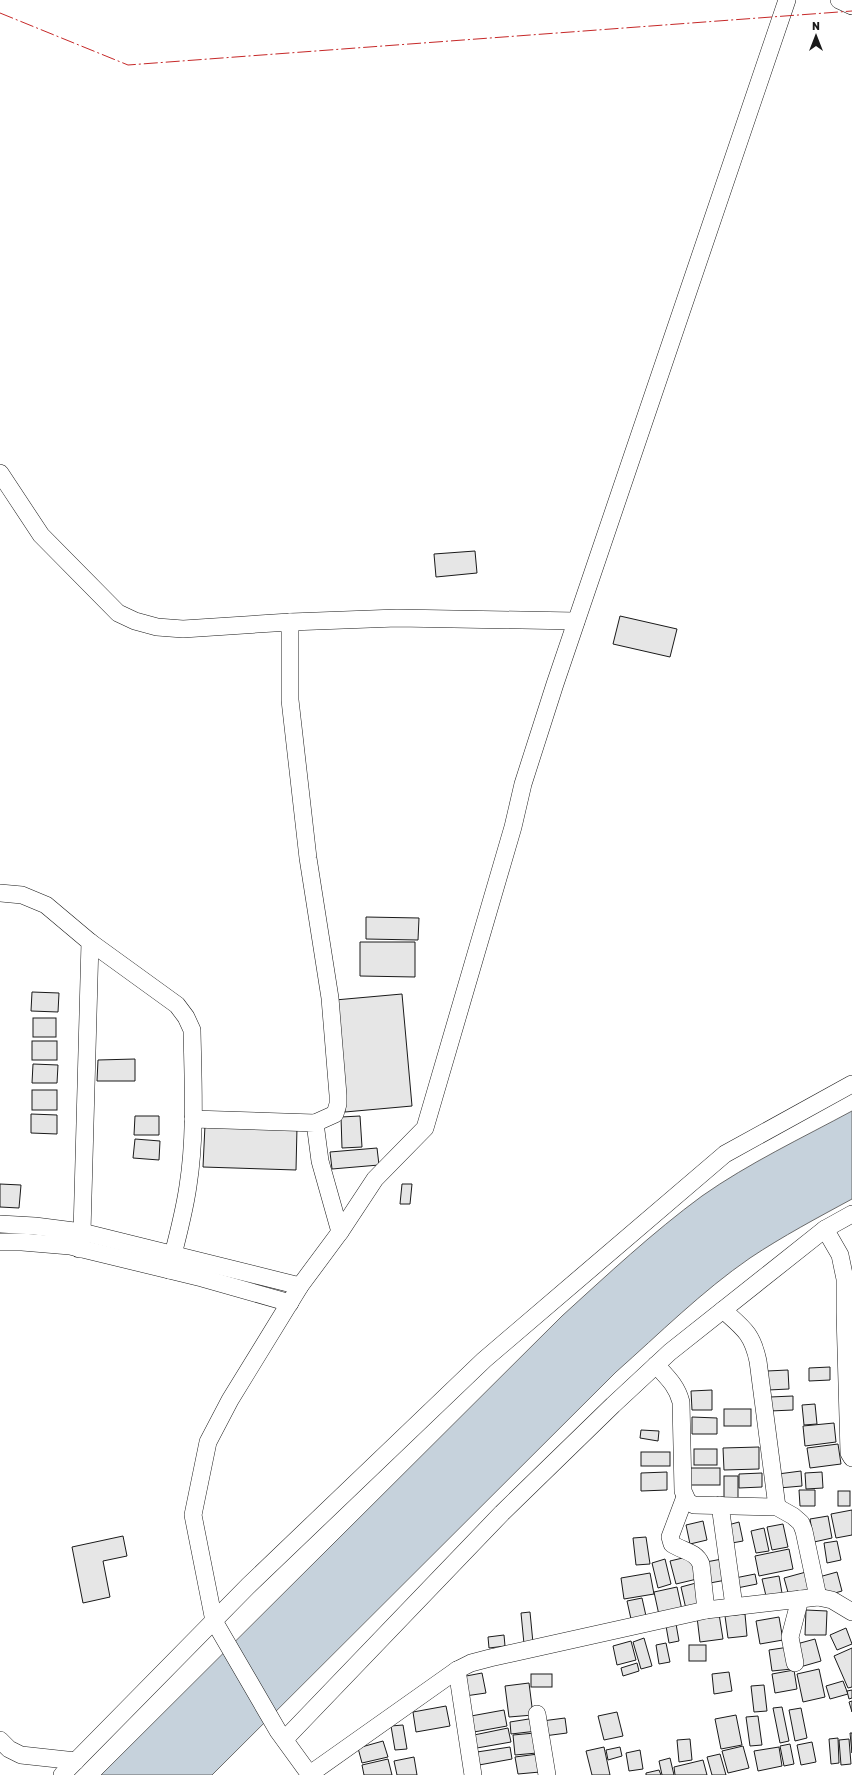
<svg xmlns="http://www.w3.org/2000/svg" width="852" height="1775" font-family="Rubik,sans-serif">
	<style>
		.water { fill: #c6d2dc; stroke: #6a6a6a }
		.building { fill: #e6e6e6; stroke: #1a1a1a }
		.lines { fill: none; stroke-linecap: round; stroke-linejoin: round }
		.minor-casing { stroke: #1a1a1a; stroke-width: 18 }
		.minor { stroke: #fff; stroke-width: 17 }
		.power { stroke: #c62828; stroke-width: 1; stroke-dasharray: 14 3 2 3; stroke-linecap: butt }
	</style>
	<rect width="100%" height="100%" fill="#fff"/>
	<!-- water -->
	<path class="water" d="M 852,1111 L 852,1199 C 817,1218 783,1236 750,1258 C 702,1291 659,1334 616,1372 L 212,1775 L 101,1775 L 562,1316 C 607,1275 653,1232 702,1196 C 749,1163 802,1138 852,1111 Z"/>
	<!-- building -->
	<g class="building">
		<path d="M 475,551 L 477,573 L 436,577 L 434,554 Z"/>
		<path d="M 620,616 L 677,629 L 670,657 L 613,644 Z"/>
		<path d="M 366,917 L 419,918 L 418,940 L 366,939 Z"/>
		<path d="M 360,942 L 415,942 L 415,977 L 360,976 Z"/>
		<path d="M 32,992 L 59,993 L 58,1012 L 31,1011 Z"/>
		<path d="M 402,994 L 412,1106 L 345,1112 L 335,1000 Z"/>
		<rect x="33" y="1018" width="23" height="19"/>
		<rect x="32" y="1041" width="25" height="19"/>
		<path d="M 135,1059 L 135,1081 L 97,1081 L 98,1060 Z"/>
		<path d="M 33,1064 L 58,1065 L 57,1083 L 32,1083 Z"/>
		<rect x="32" y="1090" width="25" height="20"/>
		<path d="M 31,1114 L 57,1115 L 57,1134 L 31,1133 Z"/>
		<path d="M 135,1116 L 159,1116 L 159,1135 L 134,1135 Z"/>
		<path d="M 360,1116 L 362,1147 L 342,1148 L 341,1117 Z"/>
		<path d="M 205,1125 L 297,1127 L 296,1170 L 203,1167 Z"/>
		<path d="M 135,1139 L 160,1141 L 159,1160 L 133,1158 Z"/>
		<path d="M 377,1148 L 379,1165 L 332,1169 L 330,1152 Z"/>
		<path d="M 0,1184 L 21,1185 L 19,1208 L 0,1207 Z"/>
		<path d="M 402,1184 L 412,1184 L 410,1204 L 400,1204 Z"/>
		<path d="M 830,1367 L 830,1380 L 809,1381 L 809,1368 Z"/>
		<path d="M 788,1370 L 789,1389 L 768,1390 L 767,1371 Z"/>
		<path d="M 712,1390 L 712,1410 L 692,1410 L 691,1391 Z"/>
		<path d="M 793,1396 L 793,1410 L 770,1411 L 770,1397 Z"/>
		<path d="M 815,1404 L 817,1424 L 804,1425 L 802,1405 Z"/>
		<rect x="724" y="1409" width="27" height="17"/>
		<path d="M 692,1417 L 717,1418 L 717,1434 L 692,1434 Z"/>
		<path d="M 834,1423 L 836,1442 L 805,1446 L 803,1426 Z"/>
		<path d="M 641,1430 L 659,1431 L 658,1441 L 640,1438 Z"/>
		<path d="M 838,1444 L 841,1464 L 810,1468 L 807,1448 Z"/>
		<path d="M 759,1447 L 759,1469 L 724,1470 L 723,1448 Z"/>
		<rect x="694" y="1449" width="23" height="16"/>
		<rect x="641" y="1452" width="29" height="14"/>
		<rect x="686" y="1468" width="34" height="17"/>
		<path d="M 801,1471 L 802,1486 L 779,1488 L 778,1474 Z"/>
		<path d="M 667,1472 L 667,1490 L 641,1491 L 641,1473 Z"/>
		<path d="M 822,1472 L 823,1488 L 806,1489 L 805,1473 Z"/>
		<path d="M 762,1473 L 762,1487 L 739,1488 L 739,1474 Z"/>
		<rect x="724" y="1476" width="14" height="22"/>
		<path d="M 799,1490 L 815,1490 L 815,1506 L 800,1506 Z"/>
		<rect x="838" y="1491" width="12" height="15"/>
		<path d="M 852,1510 L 852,1535 L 836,1538 L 831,1514 Z"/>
		<path d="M 828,1516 L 832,1538 L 814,1542 L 810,1519 Z"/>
		<path d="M 703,1521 L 707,1540 L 690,1544 L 686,1525 Z"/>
		<path d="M 739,1522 L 743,1541 L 732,1543 L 728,1525 Z"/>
		<path d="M 783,1524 L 788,1547 L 772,1550 L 767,1527 Z"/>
		<path d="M 764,1528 L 769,1551 L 756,1553 L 751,1531 Z"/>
		<path d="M 123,1536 L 127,1556 L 103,1561 L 110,1597 L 83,1603 L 72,1547 Z"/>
		<path d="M 646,1537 L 650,1564 L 636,1565 L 633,1538 Z"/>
		<path d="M 837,1541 L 841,1560 L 827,1563 L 824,1543 Z"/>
		<path d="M 789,1549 L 793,1569 L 759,1576 L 755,1556 Z"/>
		<path d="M 691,1556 L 697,1579 L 676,1584 L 670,1561 Z"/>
		<path d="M 665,1559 L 671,1584 L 658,1588 L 652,1563 Z"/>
		<path d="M 722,1559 L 726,1580 L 710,1583 L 706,1562 Z"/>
		<path d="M 806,1572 L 811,1590 L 789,1596 L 784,1578 Z"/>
		<path d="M 837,1572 L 842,1591 L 824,1596 L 819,1577 Z"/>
		<path d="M 650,1573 L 654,1594 L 624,1599 L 621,1578 Z"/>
		<path d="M 755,1574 L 757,1584 L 737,1588 L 735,1578 Z"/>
		<path d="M 779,1576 L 782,1593 L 766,1596 L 762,1579 Z"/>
		<path d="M 696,1583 L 701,1605 L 686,1609 L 681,1587 Z"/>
		<path d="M 677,1587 L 682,1610 L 659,1615 L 654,1592 Z"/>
		<path d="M 642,1598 L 646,1616 L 631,1619 L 627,1601 Z"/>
		<path d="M 806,1610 L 827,1611 L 826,1635 L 805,1635 Z"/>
		<path d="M 530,1612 L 533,1643 L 524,1644 L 521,1613 Z"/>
		<path d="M 719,1614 L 723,1639 L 700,1642 L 697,1617 Z"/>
		<path d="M 745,1614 L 747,1636 L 728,1638 L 725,1616 Z"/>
		<path d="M 779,1617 L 783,1640 L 760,1644 L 756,1621 Z"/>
		<path d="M 676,1624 L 679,1641 L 669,1643 L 666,1626 Z"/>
		<path d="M 846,1628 L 852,1644 L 837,1650 L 830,1635 Z"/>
		<path d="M 504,1635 L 505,1646 L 489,1648 L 488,1637 Z"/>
		<path d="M 644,1638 L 652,1666 L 641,1669 L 633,1642 Z"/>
		<path d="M 815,1639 L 821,1661 L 800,1667 L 793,1645 Z"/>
		<path d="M 631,1641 L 636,1660 L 617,1665 L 613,1646 Z"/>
		<path d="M 666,1643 L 670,1662 L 659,1664 L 656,1645 Z"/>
		<rect x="689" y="1645" width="17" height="16"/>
		<path d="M 789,1647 L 792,1669 L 772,1671 L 769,1650 Z"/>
		<path d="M 852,1648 L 852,1687 L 848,1688 L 834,1656 Z"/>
		<path d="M 637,1663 L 639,1671 L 623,1676 L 621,1668 Z"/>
		<path d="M 819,1669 L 825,1697 L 803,1702 L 797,1674 Z"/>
		<path d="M 794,1670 L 797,1689 L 775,1693 L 772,1674 Z"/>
		<path d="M 729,1672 L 732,1691 L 714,1694 L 712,1674 Z"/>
		<path d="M 482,1673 L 486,1693 L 465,1696 L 461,1677 Z"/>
		<rect x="531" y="1674" width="21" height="13"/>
		<path d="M 843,1681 L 848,1694 L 830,1699 L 826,1686 Z"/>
		<path d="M 529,1683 L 533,1715 L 509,1717 L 505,1686 Z"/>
		<path d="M 764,1685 L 767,1711 L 754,1712 L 751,1686 Z"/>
		<path d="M 852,1690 L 852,1698 L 849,1699 L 847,1691 Z"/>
		<path d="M 852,1701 L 852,1712 L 849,1702 Z"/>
		<path d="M 446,1706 L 450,1726 L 416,1732 L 413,1712 Z"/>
		<path d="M 782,1707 L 789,1741 L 780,1743 L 773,1708 Z"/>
		<path d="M 801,1708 L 807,1738 L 795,1741 L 789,1710 Z"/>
		<path d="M 504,1710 L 507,1726 L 474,1732 L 471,1716 Z"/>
		<path d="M 617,1712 L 623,1736 L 604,1740 L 598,1716 Z"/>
		<path d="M 736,1715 L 742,1745 L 721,1749 L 715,1719 Z"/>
		<path d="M 758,1716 L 762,1745 L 750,1746 L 746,1717 Z"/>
		<path d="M 535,1718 L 537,1731 L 511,1734 L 510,1722 Z"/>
		<path d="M 565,1718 L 567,1733 L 544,1736 L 542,1721 Z"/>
		<path d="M 403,1725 L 407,1749 L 395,1750 L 391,1726 Z"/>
		<path d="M 508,1728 L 511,1742 L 477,1748 L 474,1735 Z"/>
		<path d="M 535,1733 L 537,1753 L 515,1755 L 513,1735 Z"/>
		<path d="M 850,1733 L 852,1733 L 852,1753 Z"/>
		<path d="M 838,1738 L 839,1763 L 831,1764 L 829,1739 Z"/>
		<path d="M 690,1739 L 692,1760 L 679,1762 L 677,1740 Z"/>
		<path d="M 849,1739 L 851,1764 L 841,1765 L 839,1740 Z"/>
		<path d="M 383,1741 L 388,1757 L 362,1763 L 358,1748 Z"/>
		<path d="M 812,1742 L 816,1762 L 801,1765 L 797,1745 Z"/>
		<path d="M 790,1744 L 794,1764 L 784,1766 L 780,1746 Z"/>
		<path d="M 743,1746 L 749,1768 L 728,1773 L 722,1751 Z"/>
		<path d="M 510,1747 L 512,1759 L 479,1765 L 477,1752 Z"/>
		<path d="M 604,1747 L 610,1775 L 592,1775 L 586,1751 Z"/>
		<path d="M 620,1747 L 622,1756 L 608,1760 L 606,1750 Z"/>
		<path d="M 779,1747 L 782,1766 L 758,1771 L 754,1751 Z"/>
		<path d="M 640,1750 L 643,1769 L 629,1771 L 626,1753 Z"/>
		<path d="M 538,1754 L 540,1772 L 518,1774 L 515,1757 Z"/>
		<path d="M 720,1754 L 726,1775 L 712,1775 L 707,1757 Z"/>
		<path d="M 414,1757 L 417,1775 L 397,1775 L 394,1761 Z"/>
		<path d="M 670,1758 L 674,1775 L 662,1775 L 659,1761 Z"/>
		<path d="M 388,1759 L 392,1775 L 364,1775 L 362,1765 Z"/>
		<path d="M 703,1760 L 707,1775 L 675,1775 L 674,1767 Z"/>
		<path d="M 659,1770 L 661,1775 L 646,1775 L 646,1773 Z"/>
	</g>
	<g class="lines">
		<defs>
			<g id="minor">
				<path d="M 839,0 L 852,6"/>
				<path d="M 0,473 L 41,535 L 118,613 L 135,621 L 157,627 L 183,629 L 290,622 L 290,700 L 308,858 L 330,998 L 338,1095 L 338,1104 L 335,1114 L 315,1123"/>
				<path d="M 290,622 L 397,618 L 576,621"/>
				<path d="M 0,893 L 22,895 L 46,905 L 90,942 L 82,1232 L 79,1249"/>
				<path d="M 90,942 L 177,1005 L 186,1017 L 192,1030 C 193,1082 196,1135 188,1186 C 184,1214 176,1243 169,1270"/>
				<path d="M 193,1119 L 315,1123 L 320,1161 L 340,1232"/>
				<path d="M 0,1224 L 35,1226 L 82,1232 L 300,1286"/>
				<path d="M 825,1229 L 840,1255 L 845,1279 L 845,1313 L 849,1453 L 852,1458"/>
				<path d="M 0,1242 L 22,1242 L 70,1246 L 202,1278 L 290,1303"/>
				<path d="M 723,1310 C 743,1328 752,1333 758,1361 L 777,1507"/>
				<path d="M 656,1365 C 667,1377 677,1386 681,1402 L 683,1491 L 688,1502 L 694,1505 L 777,1507 L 793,1516 L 801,1523 L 804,1531 L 818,1597"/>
				<path d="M 685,1497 L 670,1537 L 672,1544 C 682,1551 696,1551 701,1564 L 706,1610"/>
				<path d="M 720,1505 L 734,1606"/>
				<path d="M 795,1663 L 790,1637 L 800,1599"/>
				<path d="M 457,1670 L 473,1775"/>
				<path d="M 537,1714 L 547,1775"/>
				<path d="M 285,1739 L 502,1513 L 613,1405 L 670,1352 L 825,1229 L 852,1214"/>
				<path d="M 0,1740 L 9,1749 L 21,1755 L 76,1761"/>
				<path d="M 310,1774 L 457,1670 L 471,1663 L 490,1658 L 706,1610 L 818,1597 L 832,1600 L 852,1612"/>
				<path d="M 62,1775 L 248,1586 L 484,1360 L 725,1154 L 852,1084"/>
				<path d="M 310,1775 L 278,1731 L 214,1621 L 193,1515 L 208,1442 L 230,1400 L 300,1286 L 340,1232 L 375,1179 L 425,1128 L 513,827 L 523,784 L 555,684 L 787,0"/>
			</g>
		</defs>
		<!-- minor casing -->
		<use href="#minor" class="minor-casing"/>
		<!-- minor -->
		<use href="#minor" class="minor"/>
		<!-- power -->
		<path class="power" d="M 0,13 L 128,65 L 852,11"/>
	</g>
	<!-- north arrow -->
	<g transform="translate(816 36)" stroke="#ffffff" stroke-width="3" paint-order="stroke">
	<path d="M0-3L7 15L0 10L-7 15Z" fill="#1a1a1a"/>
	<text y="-6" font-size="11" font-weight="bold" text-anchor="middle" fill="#1a1a1a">N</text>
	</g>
</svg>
